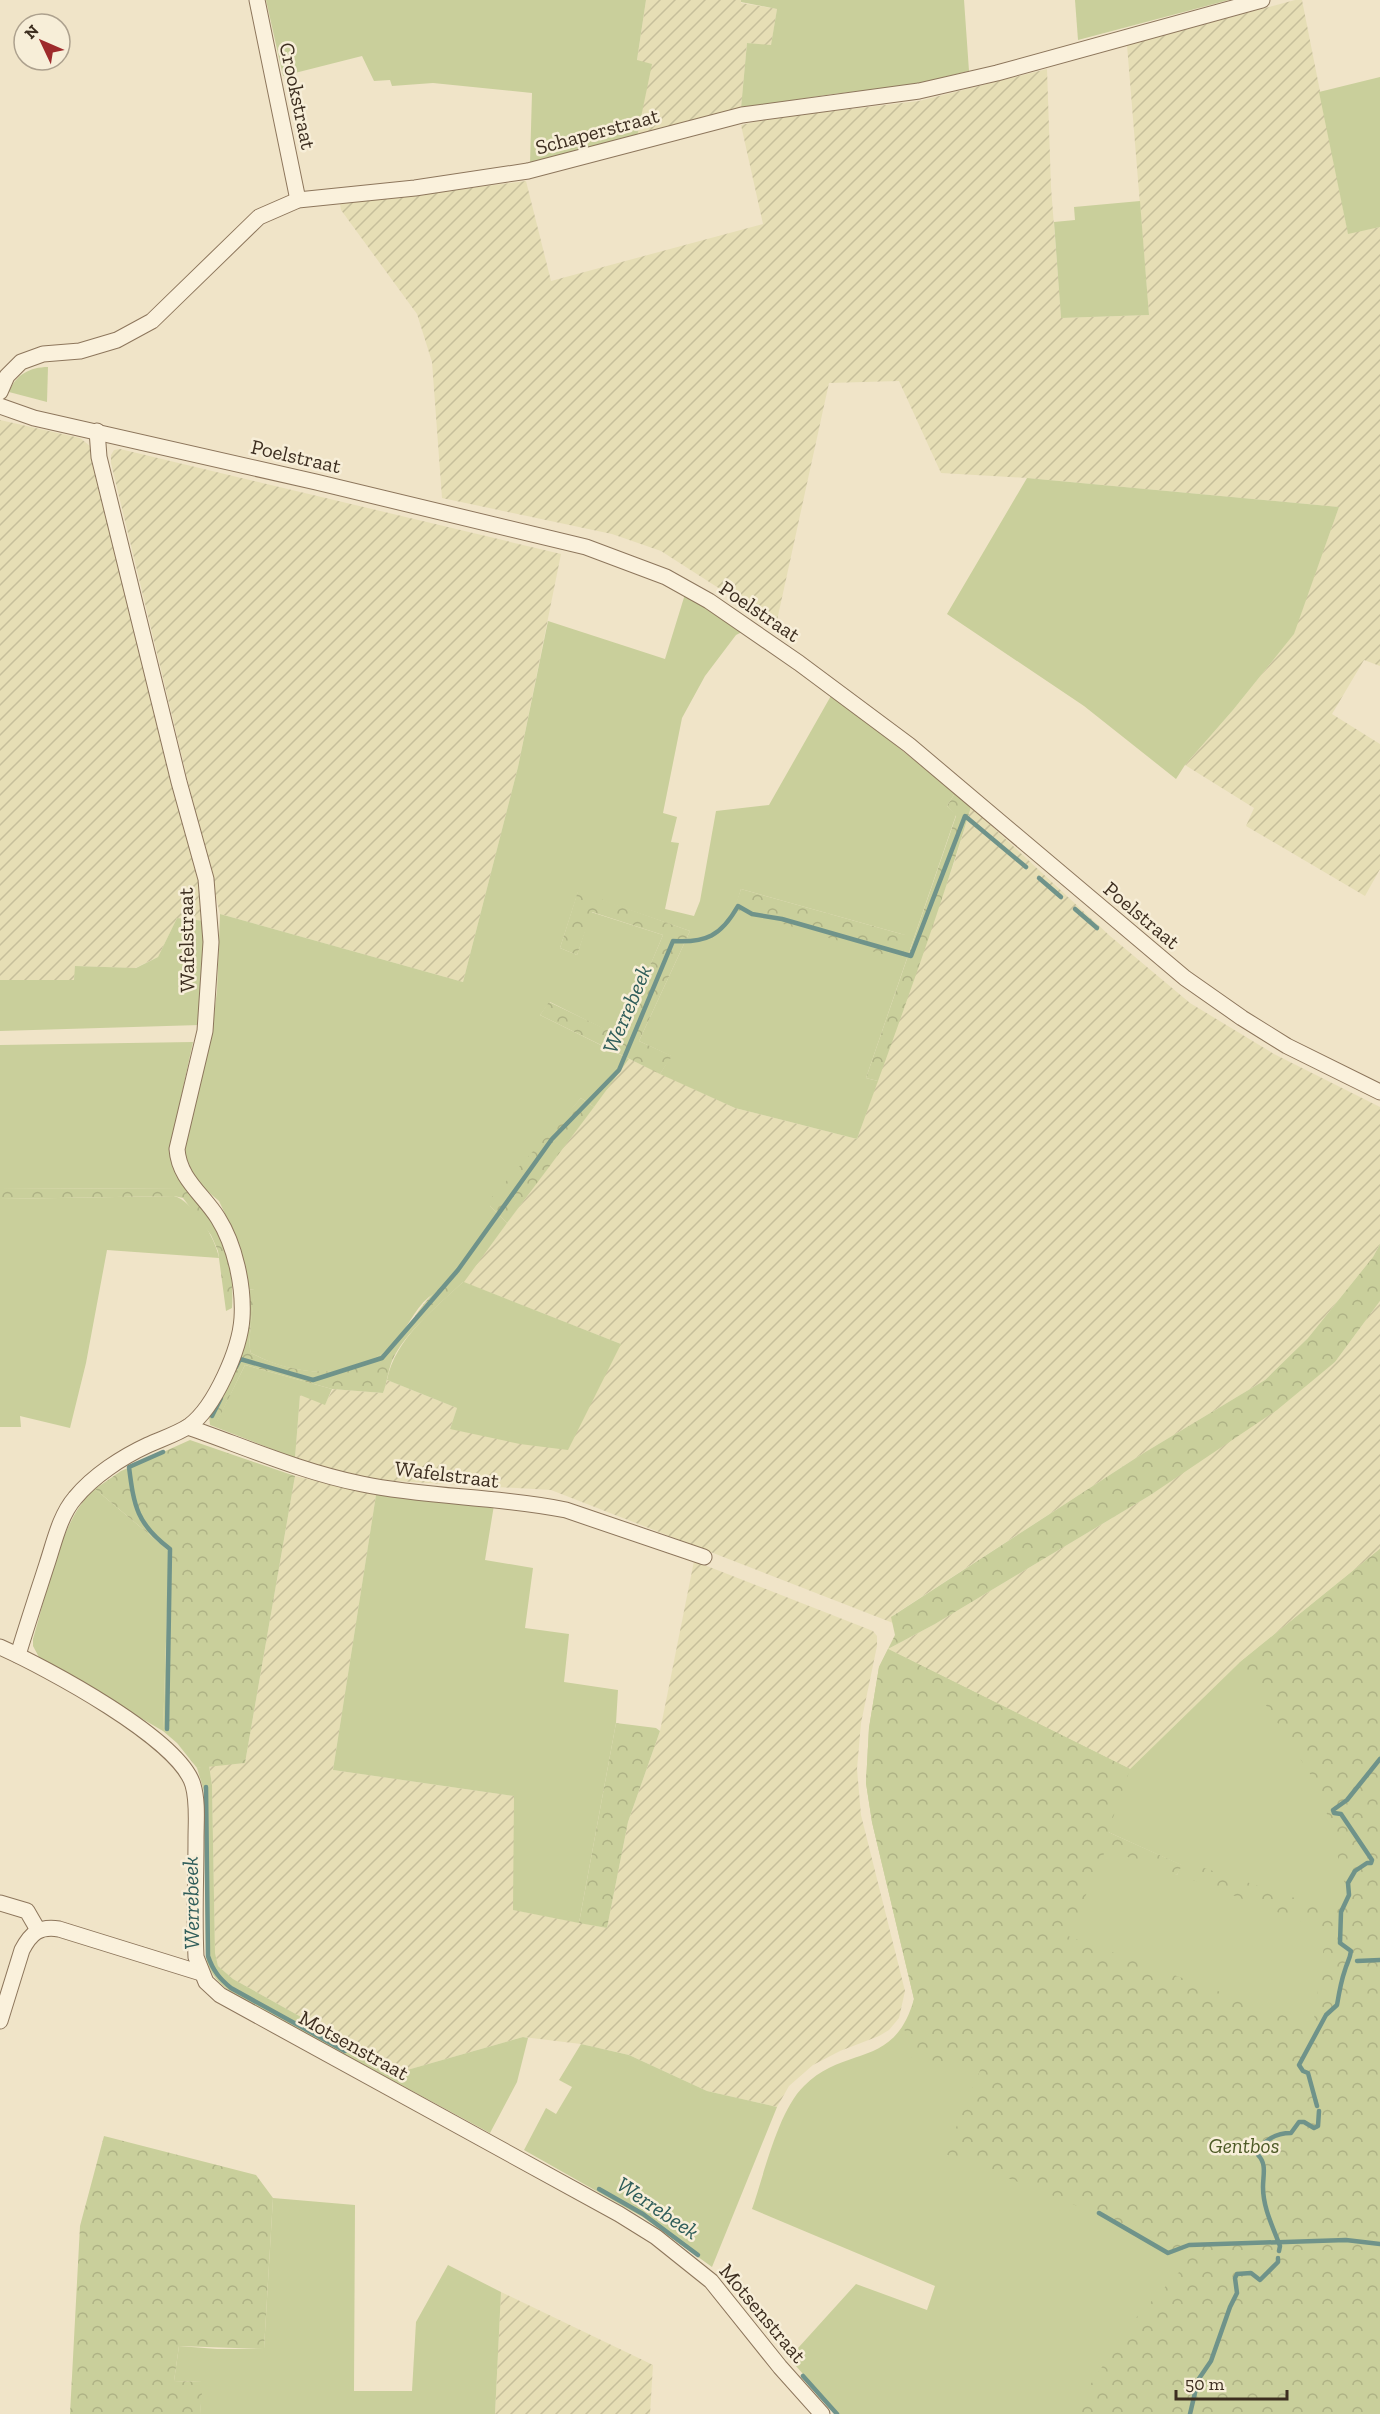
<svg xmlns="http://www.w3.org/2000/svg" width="1380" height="2414" font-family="'Zilla Slab',serif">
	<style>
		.farmland { fill: url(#farmland-furrows) }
		.green { fill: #c9cf9b; fill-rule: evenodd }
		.forest { fill: url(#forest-crowns) }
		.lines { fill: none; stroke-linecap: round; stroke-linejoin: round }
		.stream { stroke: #6f938a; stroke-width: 4.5 }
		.minor-casing { stroke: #8d765c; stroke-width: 17 }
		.minor { stroke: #faf1dc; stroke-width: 15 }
		.labels { text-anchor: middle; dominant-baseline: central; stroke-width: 5; stroke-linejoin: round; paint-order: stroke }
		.street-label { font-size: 21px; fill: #3d2e20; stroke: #f7eed8 }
		.park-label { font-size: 21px; font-style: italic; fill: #4d5a26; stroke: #f7eed8 }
		.water-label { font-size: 22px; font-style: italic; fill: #2f5d5a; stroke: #f7eed8 }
	</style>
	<defs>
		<pattern id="farmland-furrows" width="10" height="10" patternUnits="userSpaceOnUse" patternTransform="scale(1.5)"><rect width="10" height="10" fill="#e6deb5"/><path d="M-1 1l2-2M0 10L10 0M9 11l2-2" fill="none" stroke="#c6bf9b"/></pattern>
		<pattern id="forest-crowns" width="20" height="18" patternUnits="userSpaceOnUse" patternTransform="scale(1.5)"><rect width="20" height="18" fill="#c9cf9b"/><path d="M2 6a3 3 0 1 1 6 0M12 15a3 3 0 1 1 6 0" fill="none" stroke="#aeb285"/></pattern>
	</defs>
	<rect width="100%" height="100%" fill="#f0e4c8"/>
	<!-- farmland -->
	<g class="farmland">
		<path d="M 646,0 L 741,0 L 741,3 L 777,9 L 771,46 L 747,43 L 741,108 L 637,137 L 651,64 L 637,61 Z"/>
		<path d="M 1295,0 L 1302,0 L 1348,233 L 1380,227 L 1380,666 L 1364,660 L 1332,714 L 1380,744 L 1380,869 L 1365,896 L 1246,826 L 1254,808 L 1185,765 L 1233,710 L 1293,635 L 1339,507 L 1027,478 L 941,473 L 899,381 L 829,383 L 776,625 L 661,551 L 612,534 L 442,498 L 432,362 L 417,314 L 341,210 L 340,204 L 526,181 L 551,281 L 763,224 L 741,125 L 774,118 L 919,101 L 1047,69 L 1051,187 L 1061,318 L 1149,315 L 1127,45 Z"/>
		<path d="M 0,420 L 80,438 L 90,446 L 201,880 L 205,921 L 177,918 L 158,957 L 135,968 L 76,966 L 74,980 L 0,980 Z"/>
		<path d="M 120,449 L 561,554 L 518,767 L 463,982 L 220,914 L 111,463 L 111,455 L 114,450 Z"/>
		<path d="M 971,807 L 1110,936 L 1190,1003 L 1274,1054 L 1380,1107 L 1380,1244 L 1373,1257 L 1308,1338 L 1265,1380 L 1142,1454 L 892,1616 L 893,1623 L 551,1490 L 378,1480 L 334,1473 L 295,1459 L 300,1394 L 325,1404 L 333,1389 L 383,1393 L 387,1380 L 457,1408 L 450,1429 L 621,1344 L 463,1282 L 629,1059 L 735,1108 L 857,1139 L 955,860 Z"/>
		<path d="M 1380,1301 L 1380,1549 L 1239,1663 L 1130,1769 L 888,1649 L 935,1624 L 1149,1496 L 1335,1362 Z"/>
		<path d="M 295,1476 L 376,1495 L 333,1770 L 514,1796 L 514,1910 L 607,1928 L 628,1822 L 660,1731 L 694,1561 L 873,1631 L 877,1636 L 877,1646 L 861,1723 L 857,1769 L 861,1815 L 905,1991 L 899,2018 L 889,2030 L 879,2036 L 840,2051 L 813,2065 L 789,2086 L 777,2107 L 707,2091 L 629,2055 L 581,2044 L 523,2037 L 400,2072 L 233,1979 L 218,1966 L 215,1953 L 212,1785 L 209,1765 L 245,1763 Z"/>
		<path d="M 501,2292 L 653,2365 L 650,2414 L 495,2414 Z"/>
	</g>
	<!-- green -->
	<g class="green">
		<path d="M 266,0 L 646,0 L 637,60 L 652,64 L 637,137 L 530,164 L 532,93 L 433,83 L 392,86 L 390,80 L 374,81 L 362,56 L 283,76 Z"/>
		<path d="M 741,0 L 964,0 L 969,71 L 908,86 L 833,94 L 741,108 L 747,43 L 771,45 L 777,9 L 741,2 Z"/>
		<path d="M 1075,0 L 1229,0 L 1078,40 Z"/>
		<path d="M 1380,77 L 1380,227 L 1348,234 L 1319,92 Z"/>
		<path d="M 1140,201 L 1149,315 L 1061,318 L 1054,222 L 1075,220 L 1074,207 Z"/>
		<path d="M 48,367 L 47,402 L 9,392 C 15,375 30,367 48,367 Z"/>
		<path d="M 1027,478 L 1339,507 L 1294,634 L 1233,710 L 1185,765 L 1176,779 L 1084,706 L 947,614 Z"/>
		<path d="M 686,591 L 742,632 L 736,635 L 705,676 L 682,718 L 663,813 L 677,817 L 671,842 L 679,843 L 665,909 L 694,916 L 700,901 L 716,811 L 769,805 L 832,694 L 955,793 L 947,806 L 956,815 L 866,1078 L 878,1081 L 857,1139 L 735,1108 L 660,1074 L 671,1056 L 639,1041 L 690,931 L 578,892 L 560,948 L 577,955 L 591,912 L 663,935 L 620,1037 L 550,1002 L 540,1015 L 629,1059 L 594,1107 L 581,1098 L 490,1206 L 507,1223 L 464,1282 L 621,1344 L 568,1450 L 520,1444 L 450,1429 L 457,1408 L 387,1380 C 395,1339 434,1309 463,1282 C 453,1287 438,1290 429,1297 C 413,1310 405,1334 389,1348 C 351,1382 293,1376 251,1353 C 247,1346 254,1302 254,1289 L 245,1290 L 238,1251 L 227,1218 L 219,1201 L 193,1179 L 185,1158 L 185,1145 L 211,1037 L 217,991 L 220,914 L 463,982 L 518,767 L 548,621 L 665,659 ZM 741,889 L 905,935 L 735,909 Z"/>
		<path d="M 177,918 L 205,921 L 200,1025 L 0,1031 L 0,980 L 74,980 L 75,966 L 136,968 L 158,957 Z"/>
		<path d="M 193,1042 L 172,1139 L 185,1188 L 0,1189 L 0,1045 Z"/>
		<path d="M 174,1196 C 193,1201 216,1239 219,1258 L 107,1250 L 86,1363 L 70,1428 L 20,1416 L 21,1427 L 0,1427 L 0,1199 Z"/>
		<path d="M 245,1365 L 332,1389 L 325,1405 L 300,1395 L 295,1458 L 210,1425 L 209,1416 L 217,1421 Z"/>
		<path d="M 95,1489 L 169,1551 L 163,1731 L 40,1659 L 33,1646 L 33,1639 C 46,1597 61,1516 95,1489 Z"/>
		<path d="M 376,1495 L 494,1505 L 485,1560 L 533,1568 L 525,1628 L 569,1634 L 564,1682 L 618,1690 L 616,1723 L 579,1923 L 513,1910 L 514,1796 L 333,1770 Z"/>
		<path d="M 1380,1549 L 1380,2414 L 838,2414 L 789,2358 L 856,2284 L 927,2310 L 935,2286 L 752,2209 C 764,2175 778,2111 804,2086 C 846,2044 894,2070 914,1999 L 872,1822 L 866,1783 L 869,1728 L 879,1667 L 888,1649 L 1130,1769 L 1239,1663 ZM 1108,1832 L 1181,1865 L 1177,1875 Z"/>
		<path d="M 209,1765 L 212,1785 L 215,1953 L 218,1966 L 233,1979 L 400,2072 L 523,2037 L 528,2038 L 517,2082 L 490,2133 L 246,2001 C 227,1990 212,1981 206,1958 L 204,1791 L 197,1768 Z"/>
		<path d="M 581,2044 L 629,2055 L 707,2091 L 777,2107 L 712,2267 L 644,2218 L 524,2150 L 546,2108 L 556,2114 L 572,2087 L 559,2080 Z"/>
		<path d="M 273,2198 L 355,2205 L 354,2391 L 412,2391 L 416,2322 L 448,2265 L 501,2292 L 495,2414 L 200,2414 L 202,2382 L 174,2381 L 179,2346 L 217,2349 L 264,2349 Z"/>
	</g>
	<!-- forest -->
	<g class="forest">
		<path d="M 955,793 L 971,807 C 943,900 911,990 878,1081 L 866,1078 L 956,816 L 947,806 Z"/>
		<path d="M 741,889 L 905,935 L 903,953 L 897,959 L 734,909 Z"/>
		<path d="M 578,891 L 690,931 L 639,1041 L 672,1056 L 660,1074 L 540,1015 L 549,1002 L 620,1036 L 663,935 L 592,912 L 577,955 L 560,948 Z"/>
		<path d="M 581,1098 L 594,1107 L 507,1223 L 490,1206 L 491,1198 Z"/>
		<path d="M 185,1188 C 193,1197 204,1206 211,1216 C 228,1243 234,1277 232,1308 L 226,1311 L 218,1251 L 211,1235 L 183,1198 L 174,1196 L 0,1199 L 0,1189 Z"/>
		<path d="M 1380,1244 L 1380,1301 L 1335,1362 L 1277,1410 L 1149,1496 L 935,1624 L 888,1649 L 1130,1769 L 1108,1832 L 1182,1865 L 1177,1875 L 1106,1849 L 1068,1936 L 1313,2026 L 1326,1931 L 1193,1880 L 1198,1866 L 1334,1911 L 1350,1904 L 1321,1791 L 1239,1663 L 1380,1549 L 1380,2414 L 1071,2414 L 1131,2323 L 1182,2269 C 1122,2215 1020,2184 945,2154 L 981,2068 L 911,2057 L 914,2044 L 903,2028 L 910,2016 L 914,1999 L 872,1822 L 866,1783 L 869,1728 L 879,1667 L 895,1635 L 891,1617 L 1142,1454 L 1265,1380 L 1308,1338 L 1373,1257 Z"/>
		<path d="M 457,1274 L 463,1282 C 441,1303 404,1333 392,1361 C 388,1371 387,1383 383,1393 L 332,1389 L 245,1365 L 217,1422 L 209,1416 L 223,1391 L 245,1290 L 255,1289 C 254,1302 247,1345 251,1353 C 294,1376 350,1381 389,1348 C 405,1335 415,1313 429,1298 C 437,1289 448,1282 457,1274 Z"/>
		<path d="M 190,1440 L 295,1476 L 245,1763 L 197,1768 L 177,1743 L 163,1731 L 169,1551 L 95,1489 L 121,1471 Z"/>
		<path d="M 616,1723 L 656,1728 L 660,1731 L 628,1822 L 607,1928 L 579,1923 Z"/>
		<path d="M 104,2136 L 256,2175 L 273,2198 L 264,2349 L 179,2346 L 174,2381 L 203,2382 L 200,2414 L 70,2414 L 80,2226 Z"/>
	</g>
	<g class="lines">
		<!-- stream -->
		<g class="stream">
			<path d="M 1039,878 L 1061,897"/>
			<path d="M 1075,909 L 1097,928"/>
			<path d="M 236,1367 L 240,1359 L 313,1380 L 382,1358 L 458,1270 L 552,1139 L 619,1070 L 673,941 C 706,943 721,936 738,906 L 752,914 L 782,919 L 911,956 L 965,816 L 1026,867"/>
			<path d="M 212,1416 L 221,1398"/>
			<path d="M 163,1452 L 129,1467 C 134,1507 137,1524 170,1549 L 167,1729"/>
			<path d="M 206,1787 L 208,1956 C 213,1971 220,1979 231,1988 L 345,2051"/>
			<path d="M 1357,1961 L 1380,1960"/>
			<path d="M 1317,2106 L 1308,2073 L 1303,2071 L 1299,2065 L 1326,2015 L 1337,2005 C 1339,1993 1341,1981 1345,1970 C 1347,1963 1350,1959 1351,1951 L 1340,1943 L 1341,1912 L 1349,1895 L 1348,1883 L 1355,1871 L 1367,1863 L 1371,1863 L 1372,1860 L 1341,1814 L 1334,1813 L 1333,1810 L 1347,1800 L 1380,1759"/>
			<path d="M 599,2189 L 643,2214 L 698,2255"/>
			<path d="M 1099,2213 L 1168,2253 L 1189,2245 L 1346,2240 L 1380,2244"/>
			<path d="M 1279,2251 L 1280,2246 C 1273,2227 1263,2208 1263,2187 C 1263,2175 1267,2164 1258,2155 C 1261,2140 1277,2133 1291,2133 L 1299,2122 L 1304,2122 L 1314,2128 L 1318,2126 L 1319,2111"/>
			<path d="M 803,2376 L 837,2414"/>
			<path d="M 1190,2414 L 1198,2380 L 1211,2361 L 1230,2307 L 1237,2293 L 1235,2278 L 1237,2274 L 1251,2273 L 1260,2280 L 1278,2262 L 1278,2258"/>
		</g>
		<defs>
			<g id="minor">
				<path d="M 257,0 L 298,200"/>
				<path d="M 0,392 L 7,376 L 21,362 L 43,354 L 80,351 L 117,340 L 152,321 L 259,217 L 298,200 L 415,188 L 528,171 L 742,115 L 919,91 L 997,73 L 1262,0"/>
				<path d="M 0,406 L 34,418 L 316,482 L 586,547 L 666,577 L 709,601 L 799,663 L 909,745 L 1185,978 L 1242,1018 L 1287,1046 L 1380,1092"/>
				<path d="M 188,1427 C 245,1447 302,1472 362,1484 C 429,1498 499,1496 566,1510 L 704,1557"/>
				<path d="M 0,1647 C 45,1667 180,1739 193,1785 C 198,1802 196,1821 196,1839 C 196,1879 194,1918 196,1957 L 206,1982 L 220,1995 L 619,2214 L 656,2237 L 711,2281 L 780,2367 L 822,2414"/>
				<path d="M 18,1655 C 27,1625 37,1595 47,1564 C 54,1543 60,1515 75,1498 C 93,1476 122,1457 148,1445 C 161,1439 177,1434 189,1426 C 215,1407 240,1349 242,1318 C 244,1286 235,1245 218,1218 C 203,1194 179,1179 177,1149 L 205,1031 L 211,942 L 206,879 L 179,782 L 99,457 L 97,431"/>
				<path d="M 0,1903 L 27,1911 L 38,1930"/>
				<path d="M 0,2021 L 22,1950 C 31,1933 39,1926 59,1929 L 201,1973"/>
			</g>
		</defs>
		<!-- minor casing -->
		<use href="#minor" class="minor-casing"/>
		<!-- minor -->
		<use href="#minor" class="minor"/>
	</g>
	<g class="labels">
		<!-- street labels -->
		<g class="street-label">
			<text transform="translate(298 96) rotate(78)">Crookstraat</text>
			<text transform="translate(597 131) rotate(-15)">Schaperstraat</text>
			<text transform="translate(296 456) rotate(13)">Poelstraat</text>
			<text transform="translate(760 611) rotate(34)">Poelstraat</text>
			<text transform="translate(1142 915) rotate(40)">Poelstraat</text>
			<text transform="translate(186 940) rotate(-91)">Wafelstraat</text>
			<text transform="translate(447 1474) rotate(7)">Wafelstraat</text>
			<text transform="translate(354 2045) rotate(29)">Motsenstraat</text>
			<text transform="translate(763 2313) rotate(50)">Motsenstraat</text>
		</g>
		<!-- park labels -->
		<g class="park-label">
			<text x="1244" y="2145">Gentbos</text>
		</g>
		<!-- water labels -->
		<g class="water-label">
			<text transform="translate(627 1009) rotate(-67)">Werrebeek</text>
			<text transform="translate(191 1903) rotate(-91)">Werrebeek</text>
			<text transform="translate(658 2208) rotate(34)">Werrebeek</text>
		</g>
	</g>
	<!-- north arrow -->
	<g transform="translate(42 42) rotate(314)"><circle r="28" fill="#f7eed8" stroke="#ada18e" stroke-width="1.5"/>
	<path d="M0-4.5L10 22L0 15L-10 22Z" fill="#9e2a2b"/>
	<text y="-9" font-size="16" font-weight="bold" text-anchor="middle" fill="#3d2e20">N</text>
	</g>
	<!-- scale -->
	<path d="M1176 2390v9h111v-9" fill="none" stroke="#3d2e20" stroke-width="3"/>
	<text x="1185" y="2390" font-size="18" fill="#3d2e20" stroke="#f7eed8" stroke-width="4.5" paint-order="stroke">50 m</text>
</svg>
